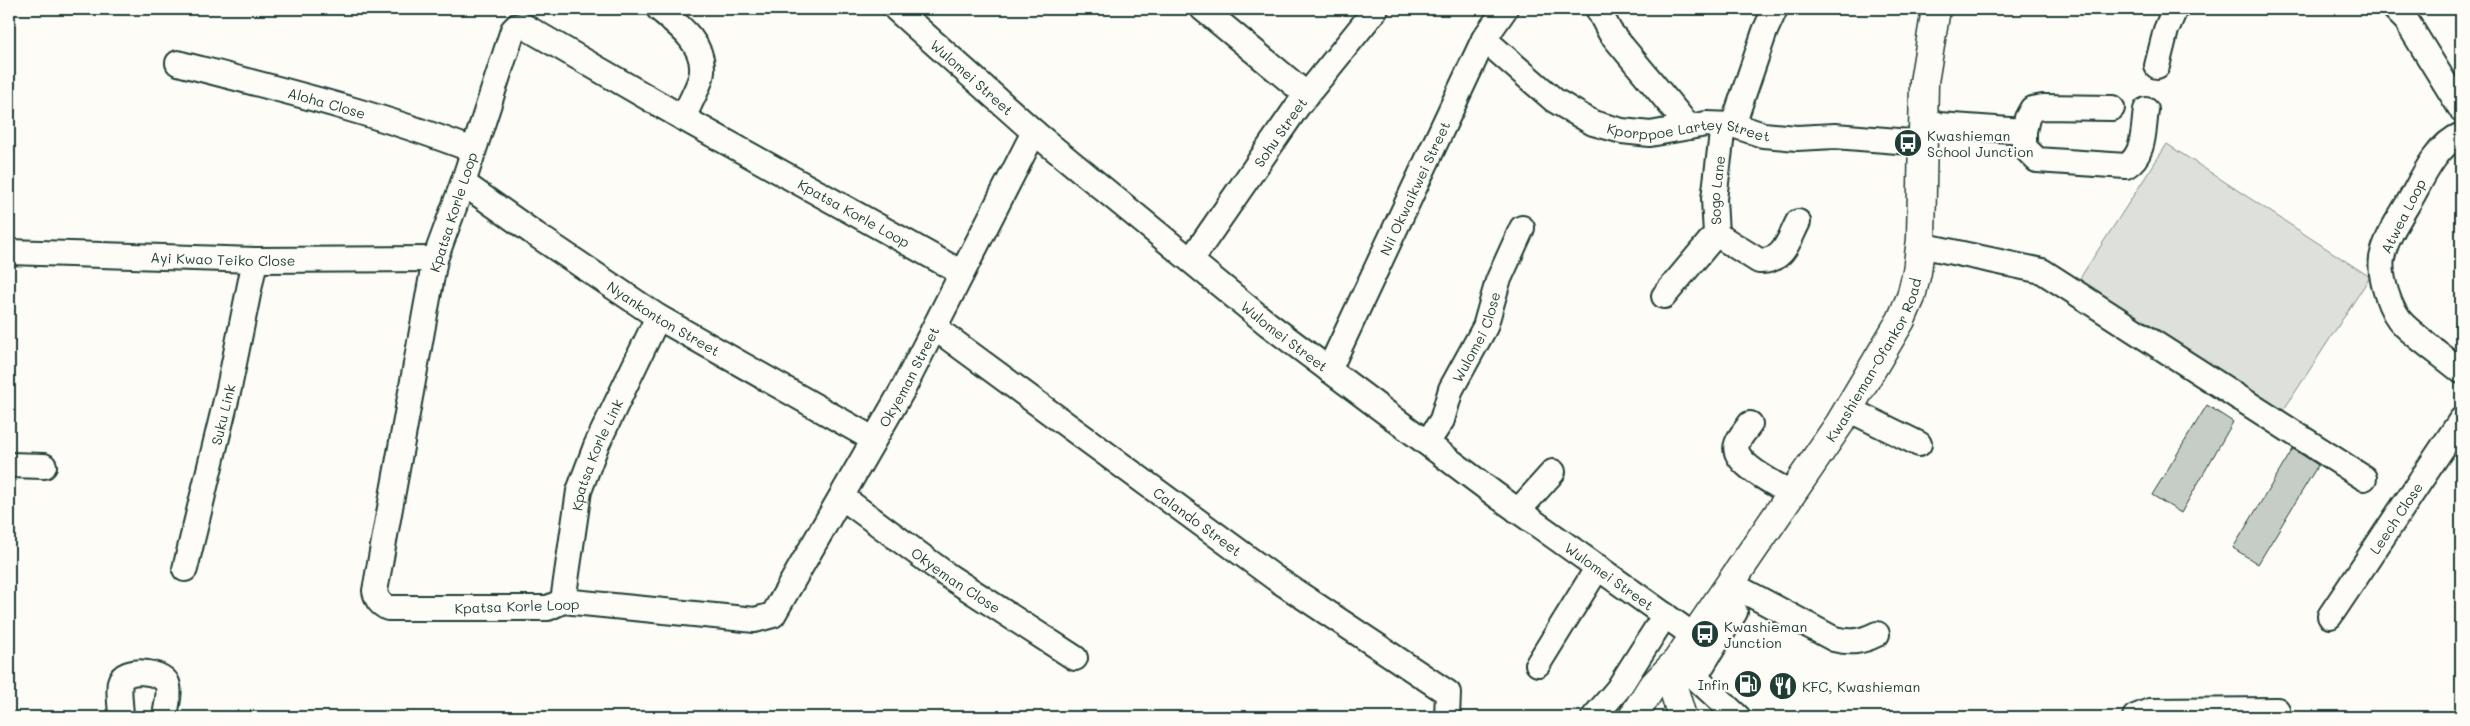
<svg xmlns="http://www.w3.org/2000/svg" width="2470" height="726" font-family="Mali,sans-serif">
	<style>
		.green { fill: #dde0db; stroke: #7e8e88 }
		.building { fill: #c6cdc7; stroke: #1f3d34 }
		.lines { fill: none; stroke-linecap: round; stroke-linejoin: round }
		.minor-casing { stroke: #1f3d34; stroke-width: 28 }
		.major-casing { stroke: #1f3d34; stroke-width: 31 }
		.highway-casing { stroke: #1f3d34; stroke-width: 31 }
		.minor { stroke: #fdfcf7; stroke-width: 24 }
		.major { stroke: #fdfcf7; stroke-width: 28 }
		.highway { stroke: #fdfcf7; stroke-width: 28 }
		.labels { text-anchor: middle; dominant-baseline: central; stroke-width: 4.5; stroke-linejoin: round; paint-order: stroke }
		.street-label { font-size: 14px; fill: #1f3d34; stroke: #fdfcf7 }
		.poi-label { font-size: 14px; fill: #1f3d34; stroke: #fdfcf7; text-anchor: start }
	</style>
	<rect width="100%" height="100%" fill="#fdfcf7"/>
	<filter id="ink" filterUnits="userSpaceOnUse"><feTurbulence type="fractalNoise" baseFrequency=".02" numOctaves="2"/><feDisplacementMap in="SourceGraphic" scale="10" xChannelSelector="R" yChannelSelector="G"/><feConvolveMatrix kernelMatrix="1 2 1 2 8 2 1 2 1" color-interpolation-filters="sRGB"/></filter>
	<g filter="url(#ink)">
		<!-- green -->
		<path class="green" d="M 2167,144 L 2370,277 L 2281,414 L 2078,281 Z"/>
		<!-- building -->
		<g class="building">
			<path d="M 2207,405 L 2233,422 L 2181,513 L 2152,495 Z"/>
			<path d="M 2293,449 L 2318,465 L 2258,564 L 2233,548 Z"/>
		</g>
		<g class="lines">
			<defs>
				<g id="minor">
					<path d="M 659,9 C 677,24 704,43 702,71 C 702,82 688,106 683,118"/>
					<path id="s1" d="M 896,9 L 1034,132 L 1268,324 L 1496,495 L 1694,636"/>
					<path d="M 1203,9 L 1307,95"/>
					<path d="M 1598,9 L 1610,32 L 1689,127"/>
					<path d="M 2395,9 L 2406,20 L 2461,109"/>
					<path id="s2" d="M 1484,39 L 1554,100 L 1593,123 L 1622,131 L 1650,134 L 1706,124 L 1733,125 L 1763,135 L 1797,138 L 1835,136 L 1923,143"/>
					<path id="s3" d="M 178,63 C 278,89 377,113 473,150"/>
					<path d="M 2157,66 L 2166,30 L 2175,9"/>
					<path d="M 1923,119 L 1939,125 L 2024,131 L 2027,118 L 2032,109 L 2043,107 L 2112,108"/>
					<path d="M 1733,125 L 1765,31 L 1775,9"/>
					<path d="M 2024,131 L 2024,147 L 2037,160 L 2126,166 C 2145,155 2143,130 2146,110"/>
					<path d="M 2461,135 C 2439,144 2425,172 2414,193 C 2403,213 2386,236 2382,258 C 2379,277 2390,312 2404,325 C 2422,342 2443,356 2461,371"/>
					<path id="s4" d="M 463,183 L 535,234 L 658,317 L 873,439"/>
					<path d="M 1716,234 L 1759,261 C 1784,262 1788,241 1798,222"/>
					<path id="s5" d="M 1716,234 L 1714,199 L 1723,125"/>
					<path d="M 1920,245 L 2042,271 L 2364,478"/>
					<path id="s6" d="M 9,252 L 255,260 L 435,259"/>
					<path id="s7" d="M 1191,260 L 1297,107 L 1376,9"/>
					<path id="s8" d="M 962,273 L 683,118 L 522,25 L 517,26 L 513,30 L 463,183 L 435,259 L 375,591 C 377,600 380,604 388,608 L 548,608 L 563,601 L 755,620 L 773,615 L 902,391 L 1034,132"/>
					<path d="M 1664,296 L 1716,234"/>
					<path id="s9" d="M 935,328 L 1275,578 L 1448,693 L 1447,717"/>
					<path id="s10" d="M 1329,370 L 1484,39 L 1505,9"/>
					<path d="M 1848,409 L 1919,444"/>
					<path d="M 1750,424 C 1746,430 1739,437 1737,444 C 1730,463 1778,485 1792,494"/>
					<path id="s11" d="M 1427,443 L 1442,420 L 1451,389 L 1485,327 L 1498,281 L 1522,228"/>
					<path d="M 9,465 L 44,466"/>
					<path id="s12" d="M 842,497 L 947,575 L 1075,658"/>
					<path d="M 1518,511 L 1553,472"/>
					<path id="s13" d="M 185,569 L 229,388 L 255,260"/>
					<path d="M 1729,583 L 1834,639 C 1851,643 1861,642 1877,634"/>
					<path id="s14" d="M 563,601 L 579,491 L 596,446 L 658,317"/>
					<path id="s15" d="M 2330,616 L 2461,420"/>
					<path d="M 1538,664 L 1598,567"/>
					<path d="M 1684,667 L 1738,717"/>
					<path d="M 1695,677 L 1735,612 L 1719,601"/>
					<path d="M 121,717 C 121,707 118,693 120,682 C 124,667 161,671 167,683 C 171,692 166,707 165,717"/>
					<path d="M 1594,717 L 1618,689 L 1665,615"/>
					<path d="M 2135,717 L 2150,711 L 2277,710"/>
				</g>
				<g id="major">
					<path id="s16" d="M 1633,717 L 1651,688 L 1677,661 L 1840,423 L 1901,320 L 1911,297 L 1917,272 L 1921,239 L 1924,82 L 1936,9"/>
				</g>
				<path id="highway" d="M 1670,677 L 1682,717"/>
			</defs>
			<!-- minor casing -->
			<use href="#minor" class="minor-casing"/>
			<!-- major casing -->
			<use href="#major" class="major-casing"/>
			<!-- highway casing -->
			<use href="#highway" class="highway-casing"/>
			<!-- minor -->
			<use href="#minor" class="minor"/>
			<!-- major -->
			<use href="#major" class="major"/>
			<!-- highway -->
			<use href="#highway" class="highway"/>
		</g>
	</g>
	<!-- icons -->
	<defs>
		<symbol id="bus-disc" viewBox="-11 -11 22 22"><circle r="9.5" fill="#1f3d34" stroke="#fdfcf7"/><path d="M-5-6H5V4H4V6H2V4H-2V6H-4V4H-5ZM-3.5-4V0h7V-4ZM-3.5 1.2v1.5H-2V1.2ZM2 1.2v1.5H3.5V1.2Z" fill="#fff"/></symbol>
		<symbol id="fuel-disc" viewBox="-11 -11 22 22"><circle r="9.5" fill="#1f3d34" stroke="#fdfcf7"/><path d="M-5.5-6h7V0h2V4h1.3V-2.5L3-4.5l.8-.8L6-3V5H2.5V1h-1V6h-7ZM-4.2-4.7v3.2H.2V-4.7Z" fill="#fff"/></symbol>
		<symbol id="restaurant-disc" viewBox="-11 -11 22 22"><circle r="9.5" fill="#1f3d34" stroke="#fdfcf7"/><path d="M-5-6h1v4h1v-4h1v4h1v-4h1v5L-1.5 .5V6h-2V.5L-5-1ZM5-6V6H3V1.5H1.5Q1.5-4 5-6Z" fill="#fff"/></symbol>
	</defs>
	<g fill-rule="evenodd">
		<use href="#bus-disc" x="1892" y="127" width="32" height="32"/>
		<use href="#bus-disc" x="1689" y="618" width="32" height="32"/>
		<use href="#fuel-disc" x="1732" y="668" width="32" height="32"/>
		<use href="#restaurant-disc" x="1767" y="670" width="32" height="32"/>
	</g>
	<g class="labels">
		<!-- street labels -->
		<g class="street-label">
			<text stroke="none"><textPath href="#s1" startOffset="102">Wulomei Street</textPath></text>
			<text stroke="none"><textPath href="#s3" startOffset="154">Aloha Close</textPath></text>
			<text stroke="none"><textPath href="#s2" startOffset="236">Kporppoe Lartey Street</textPath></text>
			<text stroke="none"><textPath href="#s7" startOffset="156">Sohu Street</textPath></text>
			<text stroke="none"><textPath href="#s10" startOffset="201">Nii Okwaikwei Street</textPath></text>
			<text stroke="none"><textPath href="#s5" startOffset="44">Sogo Lane</textPath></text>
			<text transform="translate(453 212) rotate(-72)">Kpatsa Korle Loop</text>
			<text transform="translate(854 213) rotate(29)">Kpatsa Korle Loop</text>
			<text transform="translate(2403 216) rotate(-63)">Atwea Loop</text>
			<text stroke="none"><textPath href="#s6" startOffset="214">Ayi Kwao Teiko Close</textPath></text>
			<text stroke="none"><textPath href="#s4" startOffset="242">Nyankonton Street</textPath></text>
			<text stroke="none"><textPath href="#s1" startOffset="508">Wulomei Street</textPath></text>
			<text stroke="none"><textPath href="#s11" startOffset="118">Wulomei Close</textPath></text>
			<text stroke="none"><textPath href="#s16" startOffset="432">Kwashieman-Ofankor Road</textPath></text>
			<text stroke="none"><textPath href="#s8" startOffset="1780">Okyeman Street</textPath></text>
			<text stroke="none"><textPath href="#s13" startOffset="159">Suku Link</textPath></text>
			<text stroke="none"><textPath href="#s14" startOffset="151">Kpatsa Korle Link</textPath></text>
			<text stroke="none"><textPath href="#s15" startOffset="118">Leech Close</textPath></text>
			<text stroke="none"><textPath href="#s9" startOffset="326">Calando Street</textPath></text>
			<text stroke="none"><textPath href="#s1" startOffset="912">Wulomei Street</textPath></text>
			<text stroke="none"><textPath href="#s12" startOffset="141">Okyeman Close</textPath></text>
			<text transform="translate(517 606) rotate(-2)">Kpatsa Korle Loop</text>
		</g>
		<!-- poi labels -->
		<g class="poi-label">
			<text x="1927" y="135">Kwashieman<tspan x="1927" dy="16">School Junction</tspan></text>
			<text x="1724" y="626">Kwashieman<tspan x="1724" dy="16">Junction</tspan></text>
			<text x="1729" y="684" text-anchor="end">Infin</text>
			<text x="1802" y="686">KFC, Kwashieman</text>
		</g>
	</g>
	<!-- margin -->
	<rect width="2470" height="726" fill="none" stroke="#fdfcf7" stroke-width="30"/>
	<rect x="15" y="15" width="2440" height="696" fill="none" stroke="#1f3d34" stroke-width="2" filter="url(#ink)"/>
</svg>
